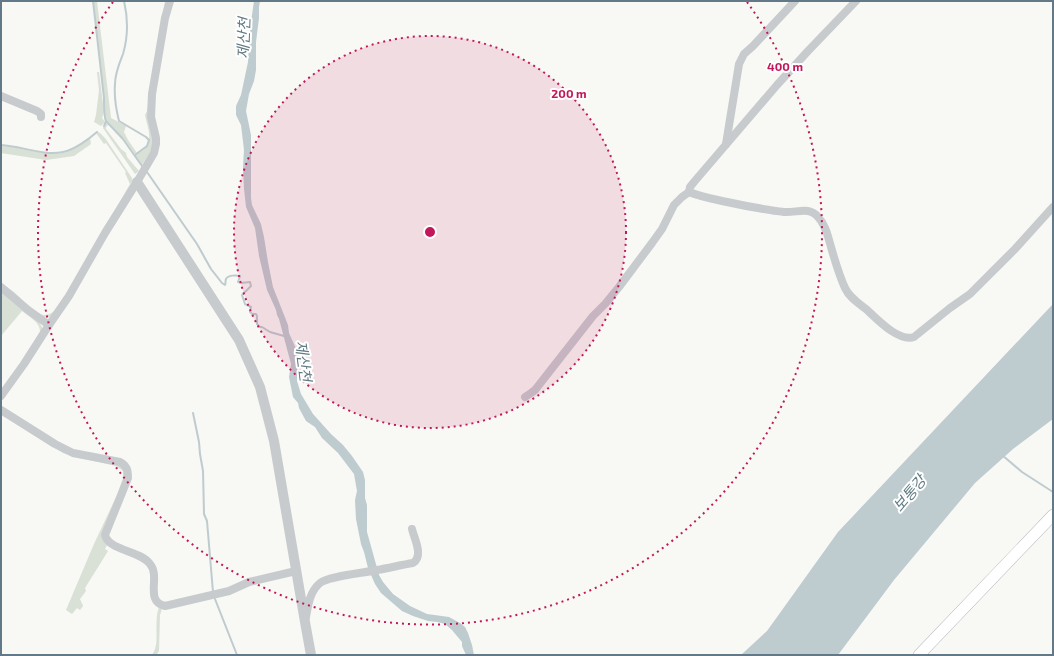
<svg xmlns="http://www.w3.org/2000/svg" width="1054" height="656" font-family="'Exo 2','Noto Sans KR',sans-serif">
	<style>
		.green { fill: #d9e0d5 }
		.water { fill: #becbcf }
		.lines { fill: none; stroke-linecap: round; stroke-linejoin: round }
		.stream { stroke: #becbcf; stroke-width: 2 }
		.secondary-casing { stroke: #b7bdc1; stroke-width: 12 }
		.minor { stroke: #c7cbce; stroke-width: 8 }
		.tertiary { stroke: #c7cbce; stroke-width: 10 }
		.secondary { stroke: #fff; stroke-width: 11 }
		.ring { fill: none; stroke: #c2185b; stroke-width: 2; stroke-dasharray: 2 4 }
		.labels { text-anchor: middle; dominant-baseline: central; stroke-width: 4; stroke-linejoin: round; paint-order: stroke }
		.water-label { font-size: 15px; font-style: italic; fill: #607b83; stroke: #fff }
		.centre { fill: #c2185b; stroke: #fff; stroke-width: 2 }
		.ring-label { font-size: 12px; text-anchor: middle; font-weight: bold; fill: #c2185b; stroke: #fff; stroke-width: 4; stroke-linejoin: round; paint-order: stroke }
	</style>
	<rect width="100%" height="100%" fill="#f8f8f4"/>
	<!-- green -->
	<g class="green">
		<path d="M 93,1 L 97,1 L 111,118 L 126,126 L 124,132 L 128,140 L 137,153 L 135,154 L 124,139 L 106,120 L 104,117 L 105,112 L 104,98 Z"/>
		<path d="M 165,1 L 169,1 L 156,58 L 154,146 L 142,165 L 135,155 C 139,153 143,151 146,147 C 153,139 147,125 145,115 L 147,111 L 163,12 Z"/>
		<path d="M 97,72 L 99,72 L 104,112 L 102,118 L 105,122 L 101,126 L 94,122 L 96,115 L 99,90 Z"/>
		<path d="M 106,122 L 108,125 L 106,127 L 106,129 L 121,149 L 126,153 L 127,157 L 139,171 L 135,174 L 103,128 Z"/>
		<path d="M 98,132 L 100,133 L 105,138 L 132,178 C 134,183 129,190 127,195 L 59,309 C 56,314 50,318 43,317 C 31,314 12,293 1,285 L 1,283 C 5,286 10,289 14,292 C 21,298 35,314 44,315 C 51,315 56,310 60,305 L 130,184 L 125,173 L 126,172 L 106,143 L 104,144 L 96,133 Z"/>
		<path d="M 90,138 L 91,144 L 74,156 L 46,160 L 1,153 L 1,146 C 21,147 44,156 63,153 C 73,151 82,143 90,138 Z"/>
		<path d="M 1,291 L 39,322 L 42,327 L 42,332 L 7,384 L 40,333 C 41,322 29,317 22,311 L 1,336 Z"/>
		<path d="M 1,412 L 58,447 L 112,462 L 127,470 L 109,522 L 108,543 L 105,549 L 108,551 L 85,588 L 86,591 L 80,599 L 83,606 L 80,610 L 77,608 L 72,614 L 66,610 L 94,544 L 117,495 L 123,478 L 123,471 L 116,466 L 71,456 L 63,453 L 1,415 Z"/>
		<path d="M 159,607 L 162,609 L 160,615 L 159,651 L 156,655 L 152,655 C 161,643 153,623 159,607 Z"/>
	</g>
	<!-- water -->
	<g class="water">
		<path d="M 254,1 L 260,1 L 259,7 L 259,18 L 256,42 L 256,70 L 254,81 L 249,94 L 246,111 L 251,135 L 251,198 L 252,205 L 261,224 L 264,237 L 268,262 L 273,287 L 288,325 L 289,333 L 298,353 L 299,363 L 297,369 L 297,381 L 301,394 L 313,414 L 331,434 L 343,445 L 352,456 L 363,472 L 365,480 L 365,498 L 367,505 L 367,532 L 379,575 L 383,582 L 393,594 L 410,606 L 427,614 L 449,617 L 460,623 L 465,627 L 468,633 L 472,645 L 474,655 L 466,655 L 462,646 L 462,642 L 452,630 L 445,624 L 438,622 L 428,621 L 413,616 L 402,611 L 381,593 L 375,584 L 368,568 L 364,552 L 361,544 L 356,519 L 355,500 L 357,491 L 354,474 L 338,453 L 322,438 L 315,427 L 306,421 L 299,408 L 298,403 L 293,397 L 289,377 L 291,364 L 279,319 L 277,315 L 276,310 L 267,290 L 259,256 L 255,228 L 246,207 L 244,189 L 243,167 L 244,150 L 241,125 L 236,115 L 236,106 L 241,95 L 248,62 L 250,29 Z"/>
		<path d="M 1053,304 L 1053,419 L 1013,449 L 975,483 L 894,580 L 838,655 L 741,655 L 767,631 L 838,532 Z"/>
	</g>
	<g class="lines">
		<!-- stream -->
		<g class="stream">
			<path d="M 93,1 L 104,98 C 104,104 104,117 106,121"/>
			<path d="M 124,1 C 128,18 128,37 123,54 C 119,64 115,73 115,84 C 114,96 116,109 119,121 L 146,137 L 149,140 L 147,146 L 135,155"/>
			<path d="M 104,126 L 106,121 L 123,139 L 142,166"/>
			<path d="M 1,145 C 21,146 43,156 63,152 C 74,150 89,139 97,132"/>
			<path d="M 147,172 L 197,244 L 211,269 L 222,283 L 225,285 C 226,283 225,281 226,279 C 228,275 236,275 240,276 L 238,282 L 241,283 L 250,282 L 251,286 L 242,295 L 245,304 L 251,307 L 250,312 L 252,314 L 256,314 L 257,316 L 257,324 L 260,327 L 262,327 L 270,332 L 284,336 L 286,335"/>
			<path d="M 193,413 L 199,442 L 200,454 L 203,471 L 204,514 L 207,521 L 213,592"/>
			<path d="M 1002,455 L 1022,472 L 1053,492"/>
			<path d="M 215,599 L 237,655"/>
		</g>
		<defs>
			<path id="secondary" d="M 919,655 L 1053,515"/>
		</defs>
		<!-- secondary casing -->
		<use href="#secondary" class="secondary-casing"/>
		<!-- minor -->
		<g class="minor">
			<path d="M 1,96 L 37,111 L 41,114 L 41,117"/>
			<path d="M 726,144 L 739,64 L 744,54 L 753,46 L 795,1"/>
			<path d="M 689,192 C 701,197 714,199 727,202 C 746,206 765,210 784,212 C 797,213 809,206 818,217 C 826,225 828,237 831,247 C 835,261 839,275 845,288 C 849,297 858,303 866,309 C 877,319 898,342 914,337 L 950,308 L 970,294 L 1015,249 L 1053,207"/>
			<path d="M 1,287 L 28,310 L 49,325"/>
			<path d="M 1,396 L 24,364 L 49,325 L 69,296 L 105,233 L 137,182 L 154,153 L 156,144 L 156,138 L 151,117 L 152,94 L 165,18 L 170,1"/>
			<path d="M 525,397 L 531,393 L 535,390 L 593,316 L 605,304 L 619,287 L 652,243 L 662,229 L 674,205 L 682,197 L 689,192 L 690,187 L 694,182 L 777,85 L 808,51 L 856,1"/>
			<path d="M 1,410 L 55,444 L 73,453 L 120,462 C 127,466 128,470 128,478 L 105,535 C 109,551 140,550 150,564 C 161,577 144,601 165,606 L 229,591 L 249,582 L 296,571"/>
			<path d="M 306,617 C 308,605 310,591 320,583 C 329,576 364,573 377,570 C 389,568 401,565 413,563 C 424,556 414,538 412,529"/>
		</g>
		<!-- tertiary -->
		<path class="tertiary" d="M 137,182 L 239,340 L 260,387 L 274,441 L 305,622 L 311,655"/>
		<!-- secondary -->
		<use href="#secondary" class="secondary"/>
	</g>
	<!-- distance rings -->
	<circle cx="430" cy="232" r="196" fill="#c2185b" fill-opacity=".12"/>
	<g class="ring">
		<circle cx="430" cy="232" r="196"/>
		<path d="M747 2A392 392 0 1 1 113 2"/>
	</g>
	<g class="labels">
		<!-- water labels -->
		<g class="water-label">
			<text transform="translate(243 38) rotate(-88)">제산천</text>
			<text transform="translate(304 361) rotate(83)">제산천</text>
			<text transform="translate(909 493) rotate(-50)">보통강</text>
		</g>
	</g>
	<circle cx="430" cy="232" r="6" class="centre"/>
	<g class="ring-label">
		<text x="785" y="71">400 m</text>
		<text x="569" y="98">200 m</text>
	</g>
	<!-- border -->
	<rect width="1054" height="656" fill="none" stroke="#647988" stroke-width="4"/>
</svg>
